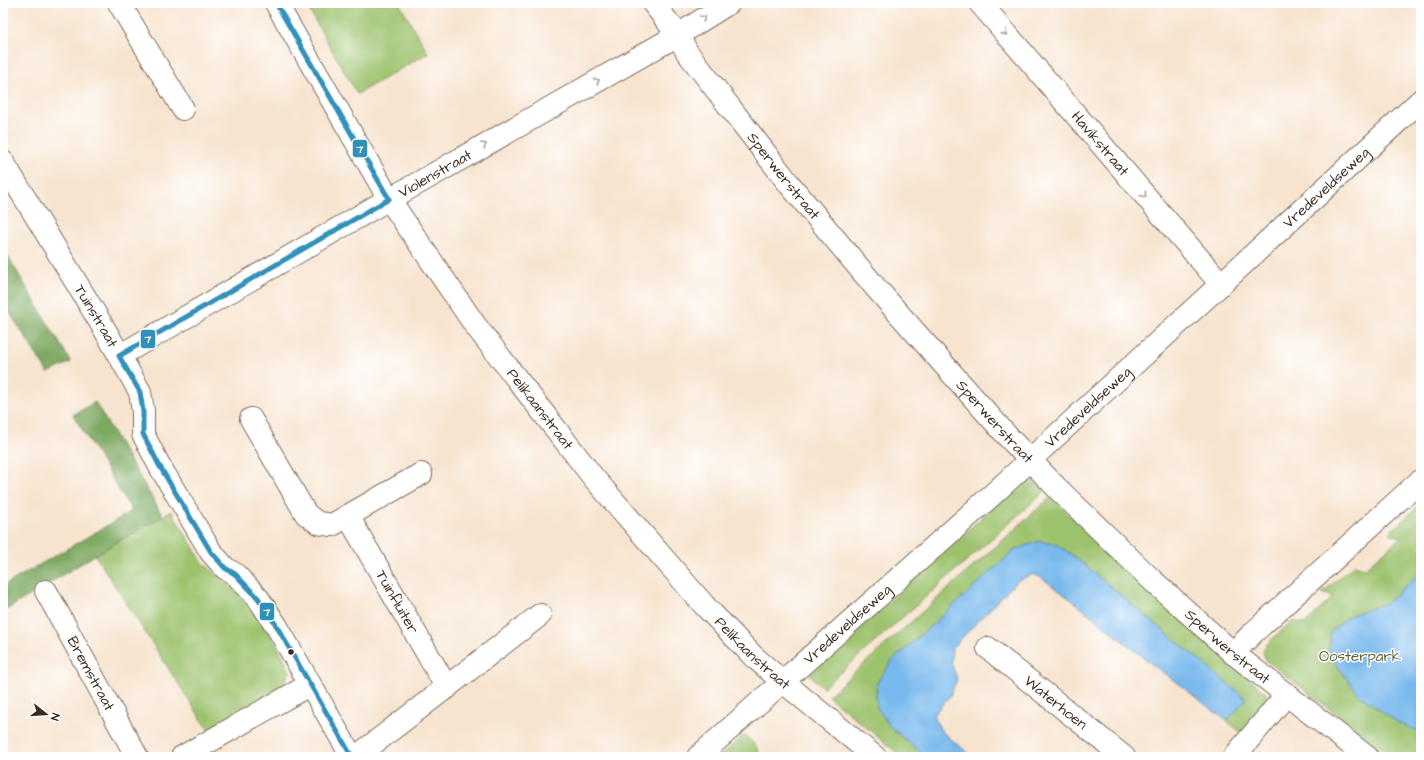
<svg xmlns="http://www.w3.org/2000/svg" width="1424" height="760" font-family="'Architects Daughter',sans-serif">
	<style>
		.green { fill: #9cc26d; stroke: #6c7646 }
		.forest { fill: #7da860; stroke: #5c693f }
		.water { fill: #79b9ed; stroke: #5a7286 }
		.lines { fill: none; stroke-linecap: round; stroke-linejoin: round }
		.minor-casing { stroke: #7d6b5c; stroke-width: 24 }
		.minor { stroke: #fff; stroke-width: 22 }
		.bus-1-casing { stroke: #fff; stroke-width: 8 }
		.bus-1 { stroke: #3090ba; stroke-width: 5 }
		.oneway { stroke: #a79f9a }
		.bus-dot { fill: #3b2a1e; stroke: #fff; stroke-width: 1.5 }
		.labels { text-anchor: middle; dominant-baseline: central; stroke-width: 3; stroke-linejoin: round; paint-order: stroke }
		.street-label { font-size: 15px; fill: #3b2a1e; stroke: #fff }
		.park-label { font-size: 15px; fill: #5d5f3a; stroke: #fff }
		.line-badge { stroke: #fff; stroke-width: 1.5 }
		.badge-label { font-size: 11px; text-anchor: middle; font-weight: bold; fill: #fff }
	</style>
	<rect width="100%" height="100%" fill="#fff"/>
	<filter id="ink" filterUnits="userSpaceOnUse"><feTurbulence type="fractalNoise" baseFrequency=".025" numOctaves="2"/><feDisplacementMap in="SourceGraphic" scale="8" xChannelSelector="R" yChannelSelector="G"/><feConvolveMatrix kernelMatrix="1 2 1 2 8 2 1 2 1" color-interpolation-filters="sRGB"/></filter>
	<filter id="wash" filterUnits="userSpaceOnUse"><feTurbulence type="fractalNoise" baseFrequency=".012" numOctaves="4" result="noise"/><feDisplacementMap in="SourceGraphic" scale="16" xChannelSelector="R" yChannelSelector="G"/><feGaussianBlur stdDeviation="0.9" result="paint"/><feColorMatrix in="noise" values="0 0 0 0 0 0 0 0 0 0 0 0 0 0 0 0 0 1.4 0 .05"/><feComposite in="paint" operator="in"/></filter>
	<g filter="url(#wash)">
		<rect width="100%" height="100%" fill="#f7e4cf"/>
		<!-- green -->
		<g class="green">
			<path d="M 305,3 L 399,3 L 428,53 L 357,94 Z"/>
			<path d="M 1031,481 L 1040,486 L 1044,492 L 823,688 L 809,674 L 1018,485 L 1024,482 Z"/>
			<path d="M 1051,497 L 1150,593 L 1265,692 L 1269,703 L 1242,733 L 1227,721 L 1246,699 L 1076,558 L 1057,545 L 1016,549 L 892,661 L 877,683 L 876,697 L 877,708 L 892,729 L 927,757 L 902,757 L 828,696 Z"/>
			<path d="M 1421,504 L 1421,757 L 1392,757 L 1267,661 L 1263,653 L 1264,648 L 1267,644 L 1292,621 L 1305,624 L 1333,597 L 1322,593 L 1354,565 L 1365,568 L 1401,537 L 1389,533 Z"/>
			<path d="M 171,511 L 203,563 L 228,584 L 248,603 L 267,629 L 282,654 L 290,672 L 280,688 L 209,731 L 95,555 Z"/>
			<path d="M 744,735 C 751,741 759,747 760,757 L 719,757 Z"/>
		</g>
		<!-- forest -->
		<g class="forest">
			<path d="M 3,248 L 71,362 L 48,373 L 3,302 Z"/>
			<path d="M 95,402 L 163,516 L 95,555 L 3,612 L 3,586 L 132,511 L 73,415 Z"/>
		</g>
		<!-- water -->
		<g class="water">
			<path d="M 1040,541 L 1057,545 L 1076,558 L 1246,699 L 1227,721 L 1139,654 L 1073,601 L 1042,578 L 1033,574 L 1017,581 L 952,648 L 951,662 L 957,679 L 950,696 L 933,715 L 942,732 L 973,757 L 927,757 L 892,729 L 877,708 L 876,697 L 877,683 L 892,661 L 1016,549 Z"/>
			<path d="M 1421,572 L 1421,732 L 1400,724 L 1359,695 L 1336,664 L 1329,651 L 1331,631 L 1349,616 L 1386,603 Z"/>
		</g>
	</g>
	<g filter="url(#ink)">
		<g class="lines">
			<defs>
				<g id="minor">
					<path d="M 119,3 L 183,109"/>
					<path id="s1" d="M 276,3 L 389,199 L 475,325 L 593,477 L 704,605 L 753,656 L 782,681 L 875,757"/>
					<path id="s2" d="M 653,3 L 678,35 L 687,52 L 790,185 L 876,288 L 1009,438 L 1057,488 L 1153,581 L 1233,653 L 1367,757"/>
					<path id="s3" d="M 980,3 L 1221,284"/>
					<path id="s4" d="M 3,162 L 105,330 L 140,392 L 143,411 L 143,434 L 159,465 L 211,552 L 225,568 L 235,574 L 258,598 L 276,625 L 352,757"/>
					<path id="s5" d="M 119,356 L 389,199 L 413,186 L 678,35 L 729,3"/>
					<path d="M 251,419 L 306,514 L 318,523 L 332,525 L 421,474"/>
					<path id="s6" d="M 348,516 L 447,688"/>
					<path id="s7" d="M 46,591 L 137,757"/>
					<path id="s8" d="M 988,648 L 1124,757"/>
					<path d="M 1233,653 L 1254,632 L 1421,480"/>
					<path d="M 182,757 L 309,685"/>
					<path d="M 356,757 L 540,615"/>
					<path id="s9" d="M 698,757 L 992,495 L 1421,100"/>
					<path d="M 1234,757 L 1287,694"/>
				</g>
			</defs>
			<!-- minor casing -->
			<use href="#minor" class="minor-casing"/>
			<!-- minor -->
			<use href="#minor" class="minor"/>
			<defs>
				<path id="bus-1" d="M 276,3 L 389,199 L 119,356 L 140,392 L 143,411 L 143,434 L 159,465 L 211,552 L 225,568 L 235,574 L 258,598 L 276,625 L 352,757"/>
			</defs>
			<!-- bus-1 casing -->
			<use href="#bus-1" class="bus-1-casing"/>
			<!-- bus-1 -->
			<use href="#bus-1" class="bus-1"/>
		</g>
		<!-- one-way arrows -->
		<defs><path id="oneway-chevron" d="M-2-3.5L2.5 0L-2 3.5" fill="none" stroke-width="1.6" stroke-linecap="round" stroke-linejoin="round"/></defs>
		<g class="oneway">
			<use href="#oneway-chevron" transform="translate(703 18) rotate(-31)"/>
			<use href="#oneway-chevron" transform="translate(1005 33) rotate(49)"/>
			<use href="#oneway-chevron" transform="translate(597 81) rotate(-30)"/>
			<use href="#oneway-chevron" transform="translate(484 145) rotate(-30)"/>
			<use href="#oneway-chevron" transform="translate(1144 195) rotate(49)"/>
		</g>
	</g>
	<!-- markers -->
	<circle class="bus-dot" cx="291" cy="652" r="3.5"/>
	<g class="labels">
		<!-- street labels -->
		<g class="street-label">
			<text stroke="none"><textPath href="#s3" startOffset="185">Havikstraat</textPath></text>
			<text stroke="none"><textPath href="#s5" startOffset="365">Violenstraat</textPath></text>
			<text stroke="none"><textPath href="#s2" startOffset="217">Sperwerstraat</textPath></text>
			<text stroke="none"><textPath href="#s9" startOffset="848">Vredeveldseweg</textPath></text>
			<text stroke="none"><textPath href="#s4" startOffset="180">Tuinstraat</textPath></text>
			<text stroke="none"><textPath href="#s9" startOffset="524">Vredeveldseweg</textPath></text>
			<text stroke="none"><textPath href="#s1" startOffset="485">Pelikaanstraat</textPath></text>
			<text stroke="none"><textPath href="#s2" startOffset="541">Sperwerstraat</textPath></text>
			<text stroke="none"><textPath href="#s6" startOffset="99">Tuinfluiter</textPath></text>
			<text stroke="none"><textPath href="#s9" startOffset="200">Vredeveldseweg</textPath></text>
			<text stroke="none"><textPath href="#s2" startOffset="865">Sperwerstraat</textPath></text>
			<text stroke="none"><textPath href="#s1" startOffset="809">Pelikaanstraat</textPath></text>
			<text stroke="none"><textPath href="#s7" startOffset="94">Bremstraat</textPath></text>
			<text stroke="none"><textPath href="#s8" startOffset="87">Waterhoen</textPath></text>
		</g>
		<!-- park labels -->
		<g class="park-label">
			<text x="1360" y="656">Oosterpark</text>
		</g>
	</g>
	<g class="line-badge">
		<rect x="352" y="139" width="16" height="19" rx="4" fill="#3090ba"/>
		<rect x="140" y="329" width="16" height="20" rx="4" fill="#3090ba"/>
		<rect x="259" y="602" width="16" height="19" rx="4" fill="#3090ba"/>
	</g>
	<g class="badge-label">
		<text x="360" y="153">7</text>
		<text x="148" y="343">7</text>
		<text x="267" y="616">7</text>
	</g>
	<!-- margin -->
	<rect width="1424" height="760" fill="none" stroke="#fff" stroke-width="16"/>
	<!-- north arrow -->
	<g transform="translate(46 714) rotate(107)" stroke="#ffffff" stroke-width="3" paint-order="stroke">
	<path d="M0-3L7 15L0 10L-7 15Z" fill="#3b2a1e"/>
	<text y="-6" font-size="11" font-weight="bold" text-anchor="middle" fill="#3b2a1e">N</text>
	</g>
</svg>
